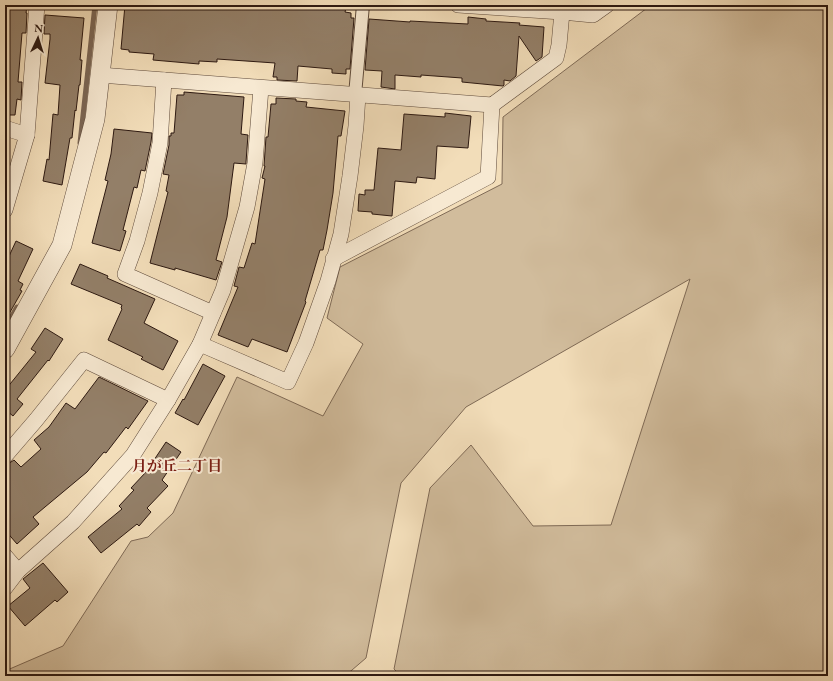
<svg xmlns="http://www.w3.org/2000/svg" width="833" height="681" font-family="'EB Garamond','Noto Serif JP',serif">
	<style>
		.green { fill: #d1bc9c; stroke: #7f6a56 }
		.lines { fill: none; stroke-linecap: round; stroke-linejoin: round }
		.stream { stroke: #7b6654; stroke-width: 5 }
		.building { fill: #937f68; stroke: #2d1911 }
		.pedestrian-casing { stroke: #5e4a3b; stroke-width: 14 }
		.minor-casing { stroke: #5e4a3b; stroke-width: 16 }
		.tertiary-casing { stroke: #5e4a3b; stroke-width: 20 }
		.pedestrian { stroke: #f7e9d2; stroke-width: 12 }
		.minor { stroke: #f7e9d2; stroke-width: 15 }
		.tertiary { stroke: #f7e9d2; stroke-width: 19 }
		.labels { text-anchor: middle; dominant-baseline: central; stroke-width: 4; stroke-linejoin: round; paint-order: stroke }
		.neighbourhood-label { font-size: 15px; font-weight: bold; fill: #7a1f14; stroke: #f7e9d2 }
	</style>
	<rect width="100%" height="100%" fill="#f2ddb9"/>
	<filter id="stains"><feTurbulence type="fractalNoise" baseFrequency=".005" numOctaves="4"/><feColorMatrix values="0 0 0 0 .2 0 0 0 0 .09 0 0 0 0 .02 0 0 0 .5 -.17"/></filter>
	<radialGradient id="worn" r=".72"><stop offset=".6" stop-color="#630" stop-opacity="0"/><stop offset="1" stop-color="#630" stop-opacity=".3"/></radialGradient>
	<!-- green -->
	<path class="green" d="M 651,5 L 828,5 L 828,676 L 401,676 L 394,669 L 430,488 L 471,445 L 533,526 L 611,525 L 690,279 L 466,407 L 401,483 L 366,658 L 345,676 L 5,676 L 5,671 L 63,646 L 131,541 L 148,537 L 173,513 L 237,377 L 323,416 L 363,344 L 327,318 L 340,267 L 502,184 L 503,117 Z"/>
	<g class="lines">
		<!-- stream -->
		<g class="stream">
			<path d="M 80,143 L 95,5"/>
			<path d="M 5,328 L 17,307"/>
		</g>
	</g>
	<!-- building -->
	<g class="building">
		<path d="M 5,5 L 27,5 L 26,13 L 27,13 L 26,33 L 22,33 L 18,82 L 22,82 L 21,100 L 17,99 L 15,115 L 5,115 Z"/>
		<path d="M 125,5 L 311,5 L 346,8 L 345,12 L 351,13 L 351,18 L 354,18 L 350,69 L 346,69 L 346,74 L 332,73 L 332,69 L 298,66 L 297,81 L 277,80 L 277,77 L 273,77 L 275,63 L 217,59 L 217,62 L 199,61 L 199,64 L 153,60 L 154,54 L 129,52 L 129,50 L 121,49 Z"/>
		<path d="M 45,15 L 84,18 L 80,60 L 82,60 L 80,85 L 79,85 L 76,111 L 75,110 L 72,138 L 70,138 L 62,185 L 43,181 L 47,159 L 49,160 L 53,114 L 58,115 L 60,85 L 45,83 L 50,39 L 50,34 L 44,34 Z"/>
		<path d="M 468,17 L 486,19 L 486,21 L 520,23 L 519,25 L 544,27 L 542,57 L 536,61 L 519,36 L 516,76 L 510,81 L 504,80 L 504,85 L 503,86 L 462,82 L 462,78 L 421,75 L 421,77 L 395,75 L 395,89 L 381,87 L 382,71 L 365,70 L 369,19 L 410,22 L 410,21 L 468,24 Z"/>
		<path d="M 184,92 L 244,97 L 241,134 L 248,135 L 246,162 L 246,164 L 234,163 L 227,217 L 216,260 L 222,262 L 216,280 L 175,268 L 175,270 L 150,263 L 168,192 L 166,191 L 169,175 L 163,174 L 169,145 L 169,136 L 171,136 L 171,133 L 174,133 L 177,95 L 184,95 Z"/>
		<path d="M 276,98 L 296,99 L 296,101 L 307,102 L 306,107 L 345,111 L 341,136 L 338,136 L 333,193 L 327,230 L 323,250 L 320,250 L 305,301 L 306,302 L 287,352 L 252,339 L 248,347 L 218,335 L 238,287 L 234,286 L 239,267 L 244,268 L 252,243 L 255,244 L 265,179 L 262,178 L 265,166 L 264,166 L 266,137 L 268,137 L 271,104 L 276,104 Z"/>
		<path d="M 445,113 L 471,116 L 468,148 L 437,146 L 435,179 L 417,177 L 416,183 L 395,181 L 392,216 L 372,214 L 372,212 L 358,211 L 359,194 L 365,195 L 365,190 L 374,190 L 378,148 L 401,150 L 404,114 L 445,117 Z"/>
		<path d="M 114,129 L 152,133 L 151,142 L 145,171 L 141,170 L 137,188 L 134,187 L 123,230 L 126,231 L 120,251 L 92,243 L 108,181 L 105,180 L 111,154 Z"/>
		<path d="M 16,241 L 33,249 L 18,281 L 23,284 L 20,290 L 22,291 L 5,321 L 5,265 Z"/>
		<path d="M 80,264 L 108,276 L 107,278 L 155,299 L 144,323 L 178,341 L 163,370 L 141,359 L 143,357 L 108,340 L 122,309 L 121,308 L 122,305 L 71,284 Z"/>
		<path d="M 45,328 L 63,339 L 49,361 L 48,360 L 17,399 L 23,404 L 13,416 L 7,411 L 5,414 L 5,388 L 6,389 L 36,352 L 31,349 Z"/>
		<path d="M 203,364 L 225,376 L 198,425 L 175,413 L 183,399 L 184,400 Z"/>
		<path d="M 99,377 L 148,401 L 128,429 L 126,427 L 106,453 L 104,452 L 87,472 L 33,517 L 39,524 L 17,544 L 5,530 L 5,465 L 8,464 L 14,460 L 21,467 L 41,449 L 34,440 L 49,427 L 66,403 L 75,409 Z"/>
		<path d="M 166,442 L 181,452 L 162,480 L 168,486 L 147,508 L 151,512 L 139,526 L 137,524 L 101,553 L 88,537 L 122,509 L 119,506 L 134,490 L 131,488 L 146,472 Z"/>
		<path d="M 43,563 L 68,592 L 57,602 L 55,600 L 25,626 L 8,606 L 30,588 L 23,579 Z"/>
	</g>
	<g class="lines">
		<defs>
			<path id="pedestrian" d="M 355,95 L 363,5"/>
			<g id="minor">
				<path d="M 458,5 L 562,12 L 562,5"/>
				<path d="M 100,75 L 492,105 L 556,58 L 559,45 L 562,12 L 593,15 L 607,5"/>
				<path d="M 164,80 L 160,143 L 150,193 L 137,241 L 125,274 L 213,313"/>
				<path d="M 5,128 L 27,135"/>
				<path d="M 5,210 L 27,135 L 37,5"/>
				<path d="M 333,259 L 488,177 L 492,105"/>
				<path d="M 200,344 L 288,382 L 306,343 L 328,281 L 341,234 L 350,176 L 356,126 L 358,95"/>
				<path d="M 5,456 L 36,420 L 84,360 L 168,400"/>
				<path d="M 5,556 L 18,571"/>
				<path d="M 5,588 L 18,571 L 73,522 L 133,455 L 168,400 L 200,344 L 223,290 L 247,207 L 255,163 L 261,88"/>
			</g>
			<path id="tertiary" d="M 5,349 L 62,245 L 95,119 L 108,5"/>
		</defs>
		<!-- pedestrian casing -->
		<use href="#pedestrian" class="pedestrian-casing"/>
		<!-- minor casing -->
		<use href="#minor" class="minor-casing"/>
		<!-- tertiary casing -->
		<use href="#tertiary" class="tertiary-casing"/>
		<!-- pedestrian -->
		<use href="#pedestrian" class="pedestrian"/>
		<!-- minor -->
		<use href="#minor" class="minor"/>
		<!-- tertiary -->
		<use href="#tertiary" class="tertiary"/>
	</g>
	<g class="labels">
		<!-- neighbourhood labels -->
		<g class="neighbourhood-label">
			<text x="177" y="465">月が丘二丁目</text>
		</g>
	</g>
	<!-- margin -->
	<rect width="833" height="681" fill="none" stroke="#f2ddb9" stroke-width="20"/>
	<rect x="6" y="6" width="821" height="669" fill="none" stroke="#2d1911" stroke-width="2"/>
	<rect x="10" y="10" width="813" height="661" fill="none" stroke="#2d1911"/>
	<!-- north arrow -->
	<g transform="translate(38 38) rotate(4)" stroke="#f7e9d2" stroke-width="3" paint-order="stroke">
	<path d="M0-3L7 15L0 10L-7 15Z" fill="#2d1911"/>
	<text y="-6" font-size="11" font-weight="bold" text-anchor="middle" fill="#2d1911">N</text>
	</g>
	<rect width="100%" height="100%" filter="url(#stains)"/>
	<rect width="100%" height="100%" fill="url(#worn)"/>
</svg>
